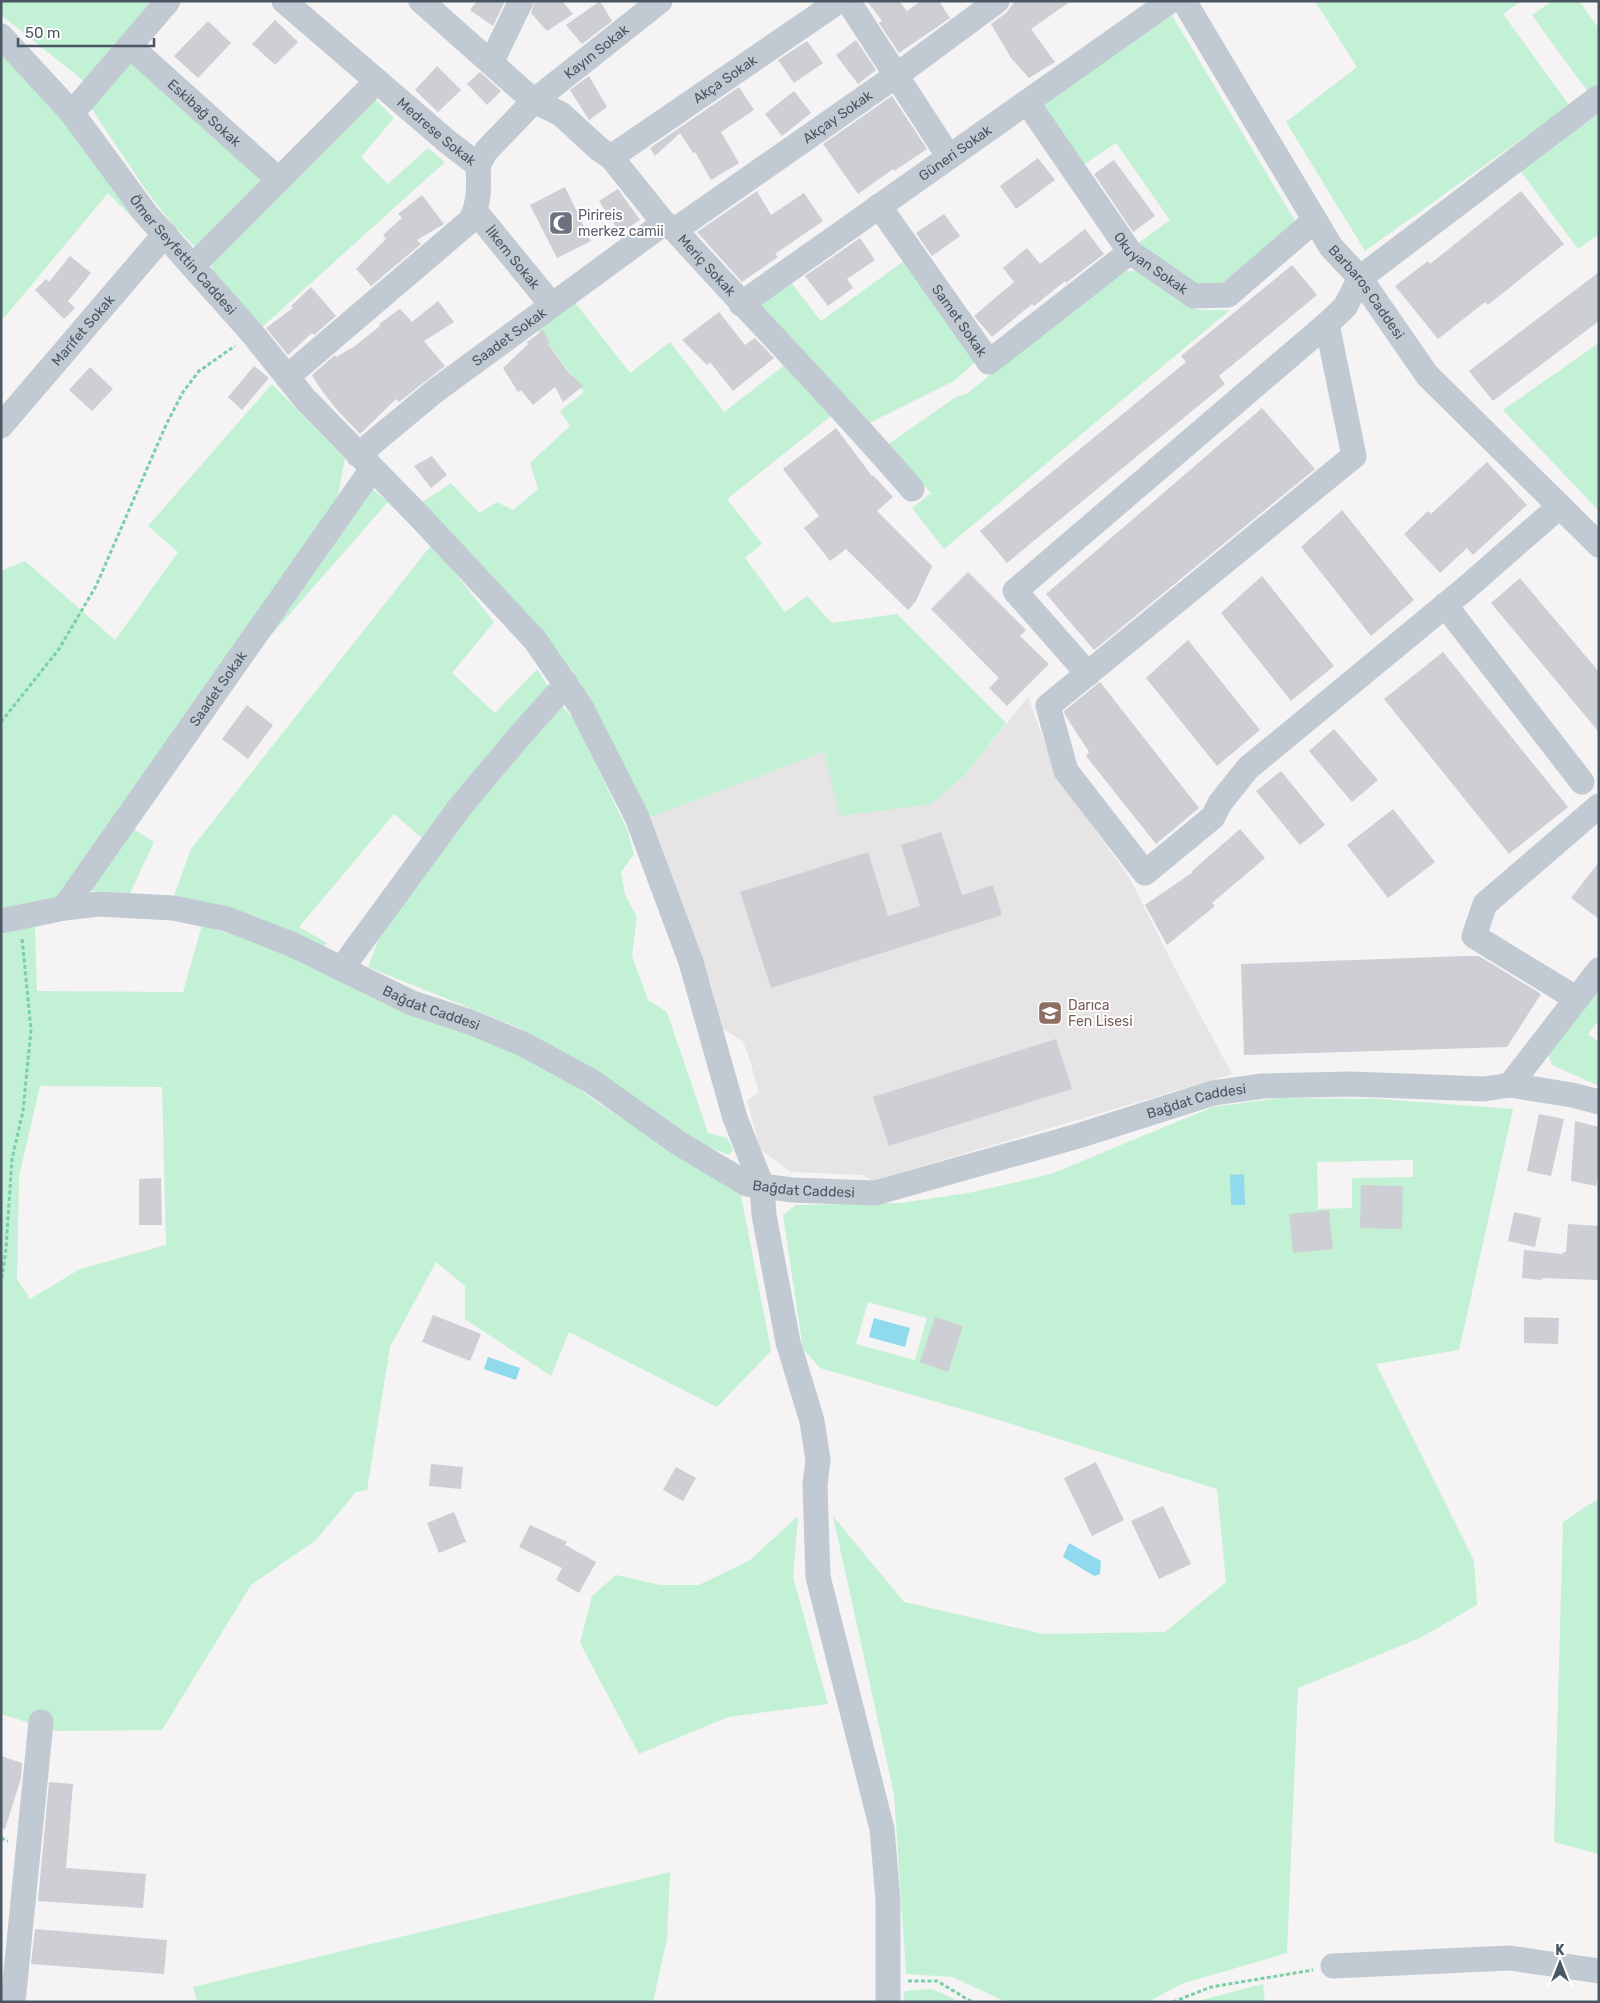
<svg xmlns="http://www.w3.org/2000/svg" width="1600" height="2003" font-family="Rubik,sans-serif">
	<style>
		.education { fill: #e6e4e5 }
		.green { fill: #c3f1d5; fill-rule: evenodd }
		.water { fill: #90daee }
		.building { fill: #cdcfd5 }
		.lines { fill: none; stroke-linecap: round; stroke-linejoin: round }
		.path { stroke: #7ad0a6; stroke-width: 3; stroke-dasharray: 4 2.5; stroke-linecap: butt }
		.minor { stroke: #c1cad2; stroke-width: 25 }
		.labels { text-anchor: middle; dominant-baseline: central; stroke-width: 4; stroke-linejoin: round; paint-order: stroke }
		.street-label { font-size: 14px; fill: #4a5661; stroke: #fff }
		.worship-label { font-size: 14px; fill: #5b616d; stroke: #fff; text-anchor: start }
		.education-label { font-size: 14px; fill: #785e54; stroke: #fff; text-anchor: start }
	</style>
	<rect width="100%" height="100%" fill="#f5f3f3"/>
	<!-- education -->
	<path class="education" d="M 1028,697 L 1057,777 L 1129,877 L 1171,961 L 1232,1074 L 872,1181 L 863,1175 L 791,1172 L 760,1149 L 747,1101 L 759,1092 L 750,1061 L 743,1041 L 722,1028 L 711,984 L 651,817 L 824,752 L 965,775 Z"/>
	<!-- green -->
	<g class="green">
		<path d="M 1,1 L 156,1 L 84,81 L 1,15 Z"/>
		<path d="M 1315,1 L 1521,1 L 1503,14 L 1569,105 L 1365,251 L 1286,122 L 1357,67 Z"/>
		<path d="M 1552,1 L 1579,1 L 1597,26 L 1599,25 L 1599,83 L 1587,91 L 1532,15 Z"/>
		<path d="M 1172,15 L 1295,221 L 1223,289 L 1200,290 L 1134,246 L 1170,220 L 1116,143 L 1079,168 L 1037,109 Z"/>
		<path d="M 1,54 L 62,115 L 151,237 L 108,193 L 4,318 L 1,316 Z"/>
		<path d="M 133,58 L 265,180 L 198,250 L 173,225 L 148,193 L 91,108 Z"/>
		<path d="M 372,96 L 394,118 L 361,157 L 388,184 L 428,148 L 445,162 L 260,329 L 211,270 L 214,260 Z"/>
		<path d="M 1599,112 L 1599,234 L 1578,249 L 1519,169 Z"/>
		<path d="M 904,261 L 979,359 L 954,381 L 869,423 L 757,305 L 790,281 L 821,321 Z"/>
		<path d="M 1114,271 L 1136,271 L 1189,307 L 1200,310 L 1230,310 L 944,549 L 912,508 L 931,493 L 887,445 L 956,397 L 967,394 Z"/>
		<path d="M 573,300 L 630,373 L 670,342 L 724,412 L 787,363 L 835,413 L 727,499 L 762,544 L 745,558 L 785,612 L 807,596 L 832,623 L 897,614 L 1006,723 L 965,775 L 931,804 L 840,816 L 824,752 L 651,817 L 612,743 L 419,504 L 451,483 L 479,513 L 497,502 L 513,510 L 538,489 L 530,463 L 570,426 L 560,411 L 584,392 L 535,326 Z"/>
		<path d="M 1599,343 L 1599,511 L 1503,410 Z"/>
		<path d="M 272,384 L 345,458 L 337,502 L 59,897 L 1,909 L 1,571 L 25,561 L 115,640 L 178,552 L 148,526 Z"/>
		<path d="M 373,490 L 388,502 L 245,665 L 361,496 Z"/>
		<path d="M 432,544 L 494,622 L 452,673 L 495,713 L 537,669 L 551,691 L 429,844 L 394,814 L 299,927 L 327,943 L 323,948 L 256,917 L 197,900 L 173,898 L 191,849 Z"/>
		<path d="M 558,701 L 575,721 L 627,829 L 634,854 L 621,872 L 625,895 L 637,917 L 632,956 L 648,1000 L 667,1012 L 708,1133 L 727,1138 L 733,1150 L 729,1155 L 696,1142 L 607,1080 L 517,1027 L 368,967 L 379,939 L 454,831 Z"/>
		<path d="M 129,826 L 154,842 L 130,893 L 92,891 L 89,882 Z"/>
		<path d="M 202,925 L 268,946 L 542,1061 L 598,1103 L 724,1183 L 740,1190 L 771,1351 L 717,1407 L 569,1332 L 551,1376 L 465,1319 L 465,1286 L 436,1262 L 390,1347 L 367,1490 L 356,1492 L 316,1540 L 251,1585 L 162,1730 L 55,1731 L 1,1714 L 1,931 L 10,929 L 35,927 L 37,991 L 183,992 ZM 40,1086 L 162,1087 L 166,1245 L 80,1269 L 30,1299 L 17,1279 L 19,1177 Z"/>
		<path d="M 1599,980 L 1599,1020 L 1588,1034 L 1599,1042 L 1599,1086 L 1552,1065 L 1546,1049 Z"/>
		<path d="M 1279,1098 L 1381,1099 L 1513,1109 L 1459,1350 L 1376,1364 L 1474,1561 L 1477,1605 L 1420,1638 L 1298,1688 L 1287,1953 L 1181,1984 L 1148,2002 L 1006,2002 L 953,1977 L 906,1974 L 894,1794 L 833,1516 L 904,1602 L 1043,1634 L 1165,1632 L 1226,1582 L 1217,1489 L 999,1420 L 820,1368 L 803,1349 L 783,1215 L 796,1205 L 901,1203 L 974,1192 L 1051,1174 L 1213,1107 ZM 1413,1160 L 1413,1177 L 1352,1178 L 1352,1208 L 1318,1209 L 1317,1162 ZM 868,1302 L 927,1318 L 915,1360 L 856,1344 Z"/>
		<path d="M 1599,1498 L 1599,1854 L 1554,1842 L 1563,1522 Z"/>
		<path d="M 798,1516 L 793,1577 L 828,1704 L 728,1717 L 639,1754 L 580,1643 L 592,1596 L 616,1575 L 660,1585 L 699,1585 L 750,1560 Z"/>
		<path d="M 670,1872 L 667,1939 L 653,2002 L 197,2002 L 193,1987 Z"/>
		<path d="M 1263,1984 L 1265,2002 L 1198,2002 L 1205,1999 Z"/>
		<path d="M 932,1989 L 961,2002 L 903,2002 L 905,1991 Z"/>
	</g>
	<!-- water -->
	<g class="water">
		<path d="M 1244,1174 L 1245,1205 L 1231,1205 L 1230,1175 Z"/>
		<path d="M 874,1318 L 910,1328 L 905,1347 L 869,1337 Z"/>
		<path d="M 488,1357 L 520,1368 L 516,1380 L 484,1369 Z"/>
		<path d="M 1069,1543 L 1101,1561 L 1100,1574 L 1094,1576 L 1063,1557 Z"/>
	</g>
	<!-- building -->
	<g class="building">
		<path d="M 477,1 L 505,1 L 493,26 L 470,10 Z"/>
		<path d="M 535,1 L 562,1 L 573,14 L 547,31 L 531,13 Z"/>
		<path d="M 600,1 L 612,21 L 582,44 L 566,25 Z"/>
		<path d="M 867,1 L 899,1 L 907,11 L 921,1 L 939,1 L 950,18 L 899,53 L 879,23 L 882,21 Z"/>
		<path d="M 1015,1 L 1071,1 L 1031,29 L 1055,62 L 1029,78 L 1011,58 L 991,24 L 1006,13 Z"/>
		<path d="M 275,20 L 298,42 L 275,65 L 252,44 Z"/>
		<path d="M 208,21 L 231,43 L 198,78 L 174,56 Z"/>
		<path d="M 856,40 L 876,70 L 858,84 L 836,55 Z"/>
		<path d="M 807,41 L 823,63 L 794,83 L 778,60 Z"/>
		<path d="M 437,66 L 461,90 L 438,112 L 415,90 Z"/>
		<path d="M 480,72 L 501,91 L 487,105 L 467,84 Z"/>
		<path d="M 589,76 L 607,107 L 589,120 L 570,90 Z"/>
		<path d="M 739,87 L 754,110 L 721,132 L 739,163 L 711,180 L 695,152 L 693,153 L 680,133 L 655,156 L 650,148 Z"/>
		<path d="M 794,91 L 811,113 L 782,136 L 765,114 Z"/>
		<path d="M 892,96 L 927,149 L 894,171 L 893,169 L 858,194 L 823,144 Z"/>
		<path d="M 1038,158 L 1055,180 L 1016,209 L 1000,186 Z"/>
		<path d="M 1114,160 L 1155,216 L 1133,232 L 1094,174 Z"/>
		<path d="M 565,187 L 591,241 L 557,258 L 530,205 Z"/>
		<path d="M 618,189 L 640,220 L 620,233 L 599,201 Z"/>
		<path d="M 757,191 L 771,215 L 804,193 L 823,221 L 775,254 L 778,257 L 742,282 L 697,232 Z"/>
		<path d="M 1521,191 L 1564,244 L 1488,305 L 1485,302 L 1438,339 L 1395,286 L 1428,261 L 1430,264 Z"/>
		<path d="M 422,195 L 444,224 L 417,240 L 421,244 L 371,286 L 356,269 L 386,239 L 383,235 L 402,218 L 398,214 Z"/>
		<path d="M 944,214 L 960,236 L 932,256 L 916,233 Z"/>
		<path d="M 1085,229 L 1104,254 L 1066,283 L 1065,281 L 1034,306 L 1032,304 L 992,337 L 974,316 L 1014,282 L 1003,268 L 1027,248 L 1040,264 Z"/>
		<path d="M 860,238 L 875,260 L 847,279 L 853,288 L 828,306 L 805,276 Z"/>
		<path d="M 70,256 L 91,273 L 68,301 L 75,308 L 64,319 L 35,290 L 46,279 L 49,282 Z"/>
		<path d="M 1292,265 L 1317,295 L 1219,376 L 1225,384 L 1007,563 L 980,531 L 1186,362 L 1181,356 Z"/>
		<path d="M 1599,272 L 1599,321 L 1493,401 L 1469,371 Z"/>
		<path d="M 311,287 L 336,316 L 314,335 L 312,333 L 288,355 L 266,328 L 293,308 L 291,306 Z"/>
		<path d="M 438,301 L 454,322 L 424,341 L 445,366 L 399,402 L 396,399 L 360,434 L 337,410 L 320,388 L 312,375 L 335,355 L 336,357 L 355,346 L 380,326 L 379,324 L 400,309 L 412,322 Z"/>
		<path d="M 719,312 L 745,345 L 755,338 L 774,358 L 733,391 L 710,362 L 707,365 L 682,340 Z"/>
		<path d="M 543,330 L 550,343 L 548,344 L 569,373 L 583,386 L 563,402 L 555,387 L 533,405 L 521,390 L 518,392 L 503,368 L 528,344 L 527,342 Z"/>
		<path d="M 254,366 L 269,378 L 242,410 L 228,397 Z"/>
		<path d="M 90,367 L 113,389 L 92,411 L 69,390 Z"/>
		<path d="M 1262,408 L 1315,469 L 1094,650 L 1046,594 Z"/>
		<path d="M 836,428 L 872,476 L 873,475 L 893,497 L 877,511 L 932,566 L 916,601 L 908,610 L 846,549 L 830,561 L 804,528 L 819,516 L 783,469 Z"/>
		<path d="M 432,456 L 447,475 L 431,488 L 414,466 Z"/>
		<path d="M 1487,462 L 1527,505 L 1473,555 L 1467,548 L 1440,573 L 1404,534 L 1428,511 L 1431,514 Z"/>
		<path d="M 1342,510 L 1414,600 L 1371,636 L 1301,547 Z"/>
		<path d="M 968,572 L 1026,630 L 1020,636 L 1049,664 L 1007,706 L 989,688 L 999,678 L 931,609 Z"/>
		<path d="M 1262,576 L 1334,666 L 1291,701 L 1221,613 Z"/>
		<path d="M 1520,578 L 1599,672 L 1599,732 L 1491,603 Z"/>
		<path d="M 1188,640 L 1260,730 L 1217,766 L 1146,678 Z"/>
		<path d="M 1443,652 L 1568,807 L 1509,854 L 1384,699 Z"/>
		<path d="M 1100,682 L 1199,808 L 1156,844 L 1086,756 L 1089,752 L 1065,715 L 1064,711 Z"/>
		<path d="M 247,705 L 273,725 L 248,759 L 222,739 Z"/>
		<path d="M 1334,729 L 1378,780 L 1352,802 L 1309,751 Z"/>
		<path d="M 1281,771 L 1325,825 L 1300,845 L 1256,791 Z"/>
		<path d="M 1393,809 L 1435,862 L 1388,898 L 1347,845 Z"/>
		<path d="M 1240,829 L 1265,858 L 1212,903 L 1215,906 L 1167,945 L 1145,905 L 1193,872 L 1192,871 Z"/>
		<path d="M 941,832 L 962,895 L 993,885 L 1002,915 L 771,988 L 740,892 L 868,852 L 888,916 L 920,906 L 901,845 Z"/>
		<path d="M 1599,862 L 1599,919 L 1571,898 Z"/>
		<path d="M 1465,956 L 1479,956 L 1541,994 L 1507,1047 L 1244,1055 L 1241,964 Z"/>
		<path d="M 1056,1039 L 1072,1089 L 889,1146 L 873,1097 Z"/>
		<path d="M 1539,1114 L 1564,1119 L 1551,1176 L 1527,1171 Z"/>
		<path d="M 1575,1121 L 1599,1127 L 1599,1174 L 1596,1186 L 1571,1181 Z"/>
		<path d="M 161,1178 L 162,1225 L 139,1225 L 139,1179 Z"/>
		<path d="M 1361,1185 L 1403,1186 L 1402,1229 L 1360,1228 Z"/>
		<path d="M 1329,1210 L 1333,1249 L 1293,1253 L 1289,1214 Z"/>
		<path d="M 1514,1212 L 1541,1218 L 1535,1247 L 1508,1241 Z"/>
		<path d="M 1568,1224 L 1599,1226 L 1599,1280 L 1542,1278 L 1542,1280 L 1522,1278 L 1524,1250 L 1563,1254 L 1563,1252 L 1566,1252 Z"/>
		<path d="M 433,1315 L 481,1334 L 470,1361 L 422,1342 Z"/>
		<path d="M 935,1317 L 963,1326 L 948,1372 L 920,1362 Z"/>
		<path d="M 1524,1317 L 1559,1318 L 1558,1344 L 1524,1343 Z"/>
		<path d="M 1096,1462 L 1124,1520 L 1092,1536 L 1064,1478 Z"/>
		<path d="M 431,1464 L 463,1467 L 461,1489 L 429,1486 Z"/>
		<path d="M 676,1467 L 696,1478 L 683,1501 L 663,1490 Z"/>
		<path d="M 1163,1506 L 1191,1564 L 1159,1579 L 1131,1521 Z"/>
		<path d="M 454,1512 L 466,1542 L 439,1553 L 427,1523 Z"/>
		<path d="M 530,1525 L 567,1542 L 565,1545 L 596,1562 L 579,1593 L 556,1580 L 562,1568 L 519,1547 Z"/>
		<path d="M 1,1756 L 22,1763 L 21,1778 L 5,1829 L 1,1828 Z"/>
		<path d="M 49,1782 L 73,1784 L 66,1868 L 146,1874 L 143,1908 L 38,1901 Z"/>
		<path d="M 35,1929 L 167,1940 L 164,1974 L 31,1964 Z"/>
	</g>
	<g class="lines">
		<!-- path -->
		<g class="path">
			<path d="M 1,722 L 59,649 L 96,586 L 166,425 L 183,392 L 199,371 L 235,346"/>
			<path d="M 1,1285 L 6,1248 L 12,1159 L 23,1111 L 31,1030 L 22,938"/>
			<path d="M 1,1838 L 8,1841"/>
			<path d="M 908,1981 L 937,1981 L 972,2002"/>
			<path d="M 1173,2002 L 1211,1987 L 1313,1970"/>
		</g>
		<!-- minor -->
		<g class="minor">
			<path id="s1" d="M 284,1 L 449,143 L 478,165 C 479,186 480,201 471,220 L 287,377"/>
			<path id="s2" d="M 421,1 L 534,101 L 561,114 L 599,149 L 611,157 L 664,223 L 675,230 C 753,317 836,400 912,489"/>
			<path d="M 848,1 L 949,157"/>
			<path id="s3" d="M 1184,1 L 1331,247 L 1360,278 L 1427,375 L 1599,545"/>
			<path id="s4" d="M 1,36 L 72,113 L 146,214 L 252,333 L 305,399 L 420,517 L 535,640 L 581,707 L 637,817 L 691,962 L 735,1118 L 762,1186 L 764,1215 L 788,1342 L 812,1421 L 818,1460 L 815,1485 L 818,1577 L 882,1829 L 888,1900 L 888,2002"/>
			<path id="s5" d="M 130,46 L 279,180"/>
			<path d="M 491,63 L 521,1"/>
			<path id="s6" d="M 1027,102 L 1130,252 L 1194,296 L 1228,295 L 1315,220"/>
			<path d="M 72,113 L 168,1"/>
			<path id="s7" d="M 611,157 L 839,1"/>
			<path id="s8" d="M 478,165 L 486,151 L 534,101 L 660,1"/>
			<path id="s9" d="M 879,206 L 989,362 L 1130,252"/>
			<path id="s10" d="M 475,211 L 551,304"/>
			<path id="s11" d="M 675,230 L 897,75 L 997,1"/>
			<path d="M 193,266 L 377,81"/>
			<path id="s12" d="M 741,304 L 1170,1"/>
			<path d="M 1327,324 L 1354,456 L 1048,706 L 1066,771 L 1145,873 L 1213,817 L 1220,803 L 1248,768 L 1465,589 L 1560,506"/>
			<path id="s13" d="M 1,426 L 165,234"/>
			<path id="s14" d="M 358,455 L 435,391 L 664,223"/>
			<path d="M 1445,605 L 1582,782"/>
			<path d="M 1088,674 L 1015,591 L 1327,324 L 1345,307 L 1360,278 L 1599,97"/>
			<path id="s15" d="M 64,908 L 372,469"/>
			<path id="s16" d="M 1,921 L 64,908 L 99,904 L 173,908 L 227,919 L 291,944 L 412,1003 L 470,1022 L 523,1044 L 591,1081 L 680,1144 L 747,1184 L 792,1190 L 875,1193 L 1078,1136 L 1213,1093 L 1263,1086 L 1351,1084 L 1484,1089 L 1510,1085 L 1572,1095 L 1599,1102"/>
			<path d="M 342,968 L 460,807 L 517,739 L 566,684"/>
			<path d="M 1577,999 L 1474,936 L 1485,904 L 1599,806"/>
			<path d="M 1510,1085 L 1599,970"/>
			<path d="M 1333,1966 L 1509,1958 L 1599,1971"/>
			<path d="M 13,2002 L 41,1722"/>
		</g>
	</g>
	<!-- icons -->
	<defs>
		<symbol id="mosque-square" viewBox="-11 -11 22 22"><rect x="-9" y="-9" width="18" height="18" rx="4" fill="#6b7280" stroke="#fff"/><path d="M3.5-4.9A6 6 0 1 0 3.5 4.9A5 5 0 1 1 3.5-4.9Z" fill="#fff"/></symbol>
		<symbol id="school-square" viewBox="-11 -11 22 22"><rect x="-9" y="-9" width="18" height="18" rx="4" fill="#8d6e63" stroke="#fff"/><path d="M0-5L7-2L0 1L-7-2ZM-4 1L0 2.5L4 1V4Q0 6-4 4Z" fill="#fff"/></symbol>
	</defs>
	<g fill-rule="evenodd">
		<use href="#mosque-square" x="547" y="209" width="28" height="28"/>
		<use href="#school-square" x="1036" y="999" width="28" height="28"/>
	</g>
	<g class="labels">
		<!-- street labels -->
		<g class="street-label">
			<text stroke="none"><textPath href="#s8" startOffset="165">Kayın Sokak</textPath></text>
			<text stroke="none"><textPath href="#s7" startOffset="138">Akça Sokak</textPath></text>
			<text stroke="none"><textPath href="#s5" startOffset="100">Eskibağ Sokak</textPath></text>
			<text stroke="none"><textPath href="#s11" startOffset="198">Akçay Sokak</textPath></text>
			<text stroke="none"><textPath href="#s1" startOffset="201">Medrese Sokak</textPath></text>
			<text stroke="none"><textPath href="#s12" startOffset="262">Güneri Sokak</textPath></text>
			<text stroke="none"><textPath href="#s4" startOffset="285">Ömer Seyfettin Caddesi</textPath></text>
			<text stroke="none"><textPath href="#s10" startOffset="60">İlkem Sokak</textPath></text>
			<text stroke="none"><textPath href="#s6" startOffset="205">Okuyan Sokak</textPath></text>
			<text stroke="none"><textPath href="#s2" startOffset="392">Meriç Sokak</textPath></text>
			<text stroke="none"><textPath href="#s3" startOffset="344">Barbaros Caddesi</textPath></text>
			<text stroke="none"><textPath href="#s9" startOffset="140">Samet Sokak</textPath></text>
			<text stroke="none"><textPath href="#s13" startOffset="126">Marifet Sokak</textPath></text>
			<text stroke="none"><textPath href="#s14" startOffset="192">Saadet Sokak</textPath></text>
			<text stroke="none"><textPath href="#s15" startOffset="268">Saadet Sokak</textPath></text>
			<text stroke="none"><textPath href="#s16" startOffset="452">Bağdat Caddesi</textPath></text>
			<text stroke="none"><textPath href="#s16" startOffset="1278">Bağdat Caddesi</textPath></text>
			<text stroke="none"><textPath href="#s16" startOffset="872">Bağdat Caddesi</textPath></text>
		</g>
		<!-- worship labels -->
		<g class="worship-label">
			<text x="578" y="215">Pirireis<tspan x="578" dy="16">merkez camii</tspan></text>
		</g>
		<!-- education labels -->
		<g class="education-label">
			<text x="1068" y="1005">Darıca<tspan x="1068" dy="16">Fen Lisesi</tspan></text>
		</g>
	</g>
	<!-- border -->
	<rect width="1600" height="2003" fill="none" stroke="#4a5661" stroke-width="5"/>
	<!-- north arrow -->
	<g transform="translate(1560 1963)" stroke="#ffffff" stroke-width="4" paint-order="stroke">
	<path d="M0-4L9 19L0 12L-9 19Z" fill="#4a5661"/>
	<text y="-8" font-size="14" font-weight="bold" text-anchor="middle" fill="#4a5661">K</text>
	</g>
	<!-- scale -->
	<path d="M18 38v8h136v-8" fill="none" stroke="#4a5661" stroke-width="2.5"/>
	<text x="25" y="38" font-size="15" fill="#4a5661" stroke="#ffffff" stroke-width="4" paint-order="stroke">50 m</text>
</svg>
